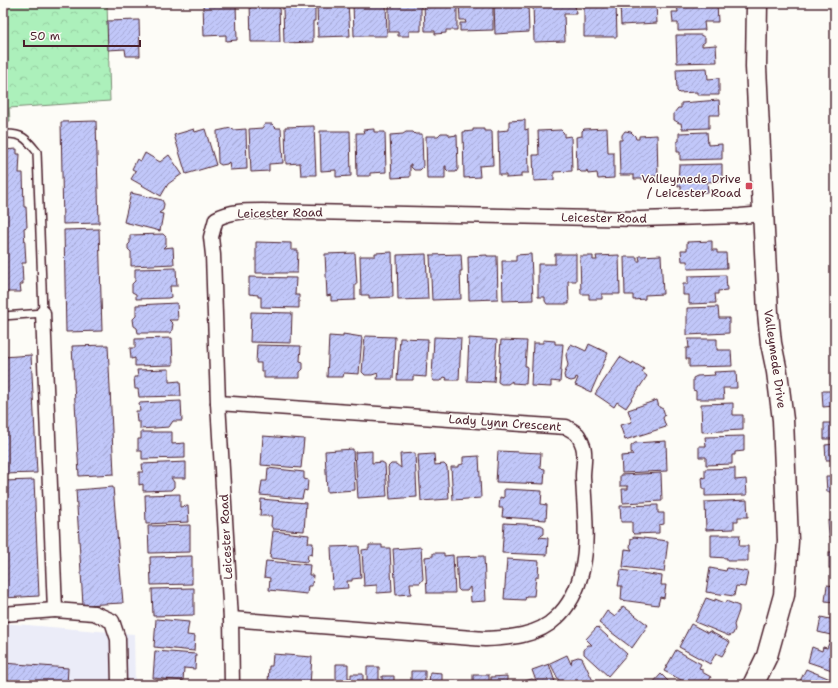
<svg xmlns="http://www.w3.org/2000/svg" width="838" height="688" font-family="'Shantell Sans',sans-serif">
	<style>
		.built { fill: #ebecf8 }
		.park { fill: url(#park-crowns); stroke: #7b8873 }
		.building { fill: url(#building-hatch); stroke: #4a1f2b }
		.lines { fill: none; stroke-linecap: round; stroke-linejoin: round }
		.lane-casing { stroke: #4a1f2b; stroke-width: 10 }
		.street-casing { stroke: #4a1f2b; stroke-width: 17 }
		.secondary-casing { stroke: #4a1f2b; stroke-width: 23 }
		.lane { stroke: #fdfcf7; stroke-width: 7 }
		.street { stroke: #fdfcf7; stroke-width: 14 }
		.secondary { stroke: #fdfcf7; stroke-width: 20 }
		.poi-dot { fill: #d1495b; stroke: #fdfcf7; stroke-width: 1.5 }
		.labels { text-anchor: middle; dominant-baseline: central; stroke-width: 3; stroke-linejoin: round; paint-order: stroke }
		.poi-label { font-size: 12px; fill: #4a1f2b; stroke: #fdfcf7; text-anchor: end }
		.street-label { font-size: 12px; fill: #4a1f2b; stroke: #fdfcf7 }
	</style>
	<defs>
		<pattern id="park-crowns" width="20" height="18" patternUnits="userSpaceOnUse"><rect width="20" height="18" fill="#acf0bb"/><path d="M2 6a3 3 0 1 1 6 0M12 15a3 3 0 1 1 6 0" fill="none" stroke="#96cda1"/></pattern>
		<pattern id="building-hatch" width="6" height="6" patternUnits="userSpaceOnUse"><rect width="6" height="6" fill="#c1c7f9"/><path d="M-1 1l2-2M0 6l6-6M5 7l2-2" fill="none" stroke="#a7aad6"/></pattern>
	</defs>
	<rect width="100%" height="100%" fill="#fdfcf7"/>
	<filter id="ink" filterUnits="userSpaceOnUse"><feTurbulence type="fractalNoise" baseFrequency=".025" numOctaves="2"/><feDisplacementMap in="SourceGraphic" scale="8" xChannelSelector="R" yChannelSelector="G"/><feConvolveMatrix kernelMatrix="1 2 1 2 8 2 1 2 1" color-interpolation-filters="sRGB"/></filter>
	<g filter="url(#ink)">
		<!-- built -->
		<path class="built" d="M 3,623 L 134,634 L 135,685 L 3,685 Z"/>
		<!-- park -->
		<path class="park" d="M 3,3 L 107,3 L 110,101 L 9,108 L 10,121 L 3,121 Z"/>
		<!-- building -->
		<g class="building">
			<path d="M 203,3 L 236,3 L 237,40 L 226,41 L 226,35 L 204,36 Z"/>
			<path d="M 250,3 L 279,3 L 280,42 L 251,42 Z"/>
			<path d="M 300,3 L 315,3 L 315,21 L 313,21 L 313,42 L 284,43 L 283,7 L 300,6 Z"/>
			<path d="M 317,3 L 348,3 L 350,36 L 318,37 Z"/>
			<path d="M 353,3 L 386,3 L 387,36 L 354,36 Z"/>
			<path d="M 389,3 L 421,3 L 421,31 L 409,31 L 409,36 L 398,36 L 398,32 L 389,32 Z"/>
			<path d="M 424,3 L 457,3 L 457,30 L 446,30 L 446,33 L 435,34 L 435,31 L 425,31 Z"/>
			<path d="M 459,3 L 493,3 L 493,30 L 460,31 L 460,23 L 466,23 L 465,20 L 460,20 Z"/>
			<path d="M 494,3 L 528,3 L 529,32 L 495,34 Z"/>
			<path d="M 533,3 L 575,3 L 576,14 L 564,14 L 565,41 L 534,42 Z"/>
			<path d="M 584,3 L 616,3 L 617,37 L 584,37 Z"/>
			<path d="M 620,3 L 656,3 L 657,23 L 621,25 Z"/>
			<path d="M 717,3 L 718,22 L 704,22 L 705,30 L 678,31 L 678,23 L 673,23 L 672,12 L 678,12 L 677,4 Z"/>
			<path d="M 139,20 L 140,56 L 126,56 L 125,49 L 108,50 L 107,21 Z"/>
			<path d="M 676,35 L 701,35 L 705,38 L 705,42 L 702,44 L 702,46 L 716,45 L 717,62 L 677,63 Z"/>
			<path d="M 707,68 L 708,79 L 719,78 L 719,95 L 697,95 L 697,92 L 679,93 L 677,91 L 676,69 Z"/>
			<path d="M 719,100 L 720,115 L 709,115 L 709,128 L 682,129 L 681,123 L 679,123 L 674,120 L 674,113 L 678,108 L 681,108 L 681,103 Z"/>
			<path d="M 525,120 L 525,130 L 528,129 L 529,173 L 521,173 L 521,177 L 506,178 L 506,175 L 499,175 L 498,131 L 509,130 L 509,121 Z"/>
			<path d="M 96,121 L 99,223 L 63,224 L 61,122 Z"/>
			<path d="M 265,124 L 272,124 L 276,128 L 281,128 L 283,163 L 269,164 L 269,171 L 251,172 L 249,129 L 262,128 Z"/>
			<path d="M 314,126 L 316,175 L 301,175 L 300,163 L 286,164 L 285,127 Z"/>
			<path d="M 231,128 L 233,130 L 246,129 L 247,169 L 230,170 L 229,162 L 227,164 L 221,165 L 218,163 L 217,131 Z"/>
			<path d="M 607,128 L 608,153 L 614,153 L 614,178 L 598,179 L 597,173 L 588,174 L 587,170 L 586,172 L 581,172 L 579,170 L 577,171 L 576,137 L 582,136 L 582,131 L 584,129 Z"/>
			<path d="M 194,129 L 195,132 L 205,129 L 216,165 L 186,174 L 174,135 Z"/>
			<path d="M 374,129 L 374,132 L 385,132 L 386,172 L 370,173 L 370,176 L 357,176 L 356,133 L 364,133 L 363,130 Z"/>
			<path d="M 473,129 L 484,129 L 484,131 L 492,131 L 493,165 L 479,166 L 480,177 L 464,178 L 463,132 L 473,131 Z"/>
			<path d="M 561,130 L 564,133 L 564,137 L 571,136 L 572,171 L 554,172 L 554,180 L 534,181 L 533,155 L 539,155 L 538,131 Z"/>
			<path d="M 320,131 L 350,131 L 351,176 L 336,177 L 336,170 L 321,171 Z"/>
			<path d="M 625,131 L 631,132 L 635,136 L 636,139 L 639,139 L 639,136 L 657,135 L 658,176 L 652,176 L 652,179 L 634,179 L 634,175 L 620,175 L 619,140 L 622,140 L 622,135 Z"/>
			<path d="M 406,132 L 413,132 L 415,134 L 422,134 L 423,167 L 420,170 L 414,170 L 411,167 L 411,164 L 410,164 L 410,177 L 392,178 L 390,135 L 403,134 Z"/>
			<path d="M 707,132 L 708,145 L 722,144 L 722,159 L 680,160 L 680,152 L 677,152 L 677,141 L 679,141 L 679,133 Z"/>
			<path d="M 441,133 L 448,133 L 450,136 L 457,135 L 458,169 L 456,172 L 449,172 L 446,169 L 446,166 L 445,166 L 445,179 L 427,179 L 426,136 L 438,136 Z"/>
			<path d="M 17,149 L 17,154 L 20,154 L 19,173 L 23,173 L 24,207 L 26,207 L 27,227 L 24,228 L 26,263 L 22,263 L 23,284 L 20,284 L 21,292 L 3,292 L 3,150 Z"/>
			<path d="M 145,153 L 160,162 L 169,155 L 182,174 L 168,184 L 161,196 L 131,179 L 136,171 L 132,169 L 137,159 L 141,161 Z"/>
			<path d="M 722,164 L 722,181 L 707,182 L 708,192 L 681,193 L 681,186 L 678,186 L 679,165 Z"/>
			<path d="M 131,193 L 162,200 L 164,204 L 163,210 L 159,213 L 163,214 L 160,231 L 124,222 Z"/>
			<path d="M 99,229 L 102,331 L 66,332 L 64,230 Z"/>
			<path d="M 163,234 L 166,237 L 166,245 L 163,248 L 173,247 L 174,264 L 131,266 L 131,252 L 128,249 L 128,245 L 130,243 L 130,235 Z"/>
			<path d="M 712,241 L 712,250 L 717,250 L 717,253 L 726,253 L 727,268 L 688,269 L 687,261 L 682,261 L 681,250 L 687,250 L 687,242 Z"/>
			<path d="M 256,242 L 291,243 L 291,250 L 298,250 L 297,273 L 256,273 Z"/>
			<path d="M 392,252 L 393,297 L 369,298 L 369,295 L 361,295 L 360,256 L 375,256 L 375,253 Z"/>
			<path d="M 355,253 L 357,284 L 355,284 L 355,300 L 331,301 L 331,295 L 327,296 L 325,254 Z"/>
			<path d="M 426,254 L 428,299 L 398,300 L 397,255 Z"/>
			<path d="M 461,254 L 462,271 L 460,271 L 461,299 L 432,300 L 430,255 Z"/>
			<path d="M 531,254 L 533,300 L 503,301 L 502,261 L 516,261 L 516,255 Z"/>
			<path d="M 555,254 L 576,254 L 576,281 L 568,281 L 569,304 L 547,304 L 545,301 L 545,297 L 538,297 L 538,264 L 555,264 Z"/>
			<path d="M 487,255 L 487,256 L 497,256 L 498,299 L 469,300 L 468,256 Z"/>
			<path d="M 619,255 L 620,294 L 602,294 L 602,299 L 589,299 L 589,294 L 581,294 L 580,256 L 593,256 L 593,260 L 597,260 L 596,256 Z"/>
			<path d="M 661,255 L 663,294 L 645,295 L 645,299 L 633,300 L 633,295 L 625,295 L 624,257 L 637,257 L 637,261 L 640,261 L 639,256 Z"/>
			<path d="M 176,268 L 177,286 L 170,286 L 171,297 L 168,298 L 136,299 L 136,294 L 132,292 L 132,284 L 135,281 L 135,269 Z"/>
			<path d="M 726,275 L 727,290 L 718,291 L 718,294 L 715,294 L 716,303 L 689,304 L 689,295 L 683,295 L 683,284 L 688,284 L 688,276 Z"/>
			<path d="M 249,277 L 296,278 L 295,295 L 299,295 L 299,308 L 261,307 L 261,297 L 258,297 L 258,295 L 249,294 Z"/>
			<path d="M 177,303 L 178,320 L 169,320 L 173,324 L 172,330 L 170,333 L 138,333 L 137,328 L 134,326 L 133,319 L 136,316 L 136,305 Z"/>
			<path d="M 718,307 L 719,318 L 729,318 L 729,333 L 687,335 L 687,308 Z"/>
			<path d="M 251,312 L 292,313 L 291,343 L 250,342 Z"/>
			<path d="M 343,334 L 362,337 L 359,374 L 344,373 L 343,377 L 327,377 L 329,336 L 343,337 Z"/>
			<path d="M 365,336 L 395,337 L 393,379 L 377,379 L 378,373 L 372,375 L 365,375 L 362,372 Z"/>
			<path d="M 434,337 L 461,338 L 459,380 L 446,380 L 447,378 L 444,377 L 441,381 L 434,381 L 432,378 Z"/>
			<path d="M 172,338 L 173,365 L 135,366 L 135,358 L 131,359 L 130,348 L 135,348 L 135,339 Z"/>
			<path d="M 400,338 L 428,339 L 426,377 L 413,376 L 413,380 L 397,380 Z"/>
			<path d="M 469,338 L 497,340 L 494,382 L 467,381 Z"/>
			<path d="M 688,339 L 717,339 L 717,350 L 731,350 L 732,366 L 689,367 L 689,359 L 686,359 L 686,348 L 689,348 Z"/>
			<path d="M 501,340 L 527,341 L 525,366 L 527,366 L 526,384 L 512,383 L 512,381 L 508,384 L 501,384 L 498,382 Z"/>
			<path d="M 543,340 L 555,341 L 555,344 L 563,344 L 560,382 L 551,381 L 551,387 L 531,386 L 533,343 L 543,343 Z"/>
			<path d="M 571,344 L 586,351 L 589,344 L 608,353 L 591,392 L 575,385 L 578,378 L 576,377 L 575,380 L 571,381 L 565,379 L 564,375 L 568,365 L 566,355 Z"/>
			<path d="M 108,345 L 114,474 L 79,476 L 72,346 Z"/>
			<path d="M 257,345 L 301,346 L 300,361 L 303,362 L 303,369 L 300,372 L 300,378 L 264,378 L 264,371 L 261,371 L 261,363 L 256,363 Z"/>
			<path d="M 31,355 L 37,473 L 3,474 L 3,357 Z"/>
			<path d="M 620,357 L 632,364 L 633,362 L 644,369 L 642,372 L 647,376 L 626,408 L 617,402 L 614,407 L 595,394 Z"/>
			<path d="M 169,369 L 169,382 L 180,381 L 181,396 L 139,397 L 138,389 L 135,389 L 134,377 L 138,377 L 137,370 Z"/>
			<path d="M 736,371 L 737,388 L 723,388 L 724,399 L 696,399 L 696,391 L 693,390 L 693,378 L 697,376 L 715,375 L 714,372 Z"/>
			<path d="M 834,378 L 835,378 L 835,406 L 823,407 L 822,391 L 832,391 L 832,387 L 835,387 Z"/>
			<path d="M 657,400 L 659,407 L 663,409 L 665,415 L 663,418 L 666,427 L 625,440 L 620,425 L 632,422 L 628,410 Z"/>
			<path d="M 181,401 L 182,421 L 173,421 L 169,427 L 140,429 L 140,422 L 137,422 L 136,411 L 140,411 L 139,403 Z"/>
			<path d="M 733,403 L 733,415 L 743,415 L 743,430 L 702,432 L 701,404 Z"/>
			<path d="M 835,410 L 835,439 L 824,439 L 824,423 L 833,423 L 832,411 Z"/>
			<path d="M 141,432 L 172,432 L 172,444 L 185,443 L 185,458 L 142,459 L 142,451 L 138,451 L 138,439 L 141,439 Z"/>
			<path d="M 263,436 L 304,439 L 301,468 L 261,465 Z"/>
			<path d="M 744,436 L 744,451 L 735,452 L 735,455 L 732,455 L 732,464 L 706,465 L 706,457 L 699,457 L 699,446 L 706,446 L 705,437 Z"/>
			<path d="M 666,441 L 667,471 L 622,473 L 621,456 L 633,455 L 631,452 L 631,446 L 635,443 Z"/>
			<path d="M 835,444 L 835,460 L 826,460 L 825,445 Z"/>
			<path d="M 353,449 L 355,490 L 327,492 L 325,451 Z"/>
			<path d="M 372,451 L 372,463 L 382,462 L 385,464 L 387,496 L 358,498 L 355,452 Z"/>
			<path d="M 498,451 L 541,453 L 540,468 L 545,469 L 544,484 L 496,482 Z"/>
			<path d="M 415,453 L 417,497 L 390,499 L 388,467 L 391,464 L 396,464 L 401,468 L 400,454 Z"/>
			<path d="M 434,454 L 435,465 L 444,464 L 447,467 L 449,499 L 421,501 L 418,455 Z"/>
			<path d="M 479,456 L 481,498 L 453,500 L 451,467 L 459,467 L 459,465 L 463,464 L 463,457 Z"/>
			<path d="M 186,462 L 186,478 L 171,478 L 174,482 L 174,487 L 171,490 L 143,491 L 143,484 L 139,485 L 139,472 L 143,472 L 142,464 Z"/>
			<path d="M 268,468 L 304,472 L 304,479 L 308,480 L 307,491 L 304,490 L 302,499 L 260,495 L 262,481 L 267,481 Z"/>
			<path d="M 735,468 L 735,480 L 746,479 L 747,495 L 705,496 L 705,489 L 703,489 L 702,477 L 705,478 L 705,469 Z"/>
			<path d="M 661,473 L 662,501 L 623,503 L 622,489 L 628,489 L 628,486 L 620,486 L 620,475 Z"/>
			<path d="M 826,476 L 835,476 L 835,492 L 827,492 Z"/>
			<path d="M 34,480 L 39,596 L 3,598 L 3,481 Z"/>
			<path d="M 113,487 L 123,603 L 83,605 L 76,490 Z"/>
			<path d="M 504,489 L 542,491 L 541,504 L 547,505 L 546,520 L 502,517 L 503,508 L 499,508 L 500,497 L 504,498 Z"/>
			<path d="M 180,494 L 180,507 L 188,506 L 189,522 L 146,524 L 145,495 Z"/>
			<path d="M 261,499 L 306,503 L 304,531 L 273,529 L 271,526 L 272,516 L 260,516 Z"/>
			<path d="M 747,500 L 748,517 L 738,517 L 738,521 L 734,521 L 734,529 L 706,530 L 705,502 Z"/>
			<path d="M 658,505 L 658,513 L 664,513 L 664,524 L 659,525 L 659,533 L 634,534 L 632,532 L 632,522 L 621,522 L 620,506 Z"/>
			<path d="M 835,520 L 835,536 L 829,536 L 828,521 Z"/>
			<path d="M 504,523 L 541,525 L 544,527 L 544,534 L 539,537 L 548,538 L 547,555 L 502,553 Z"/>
			<path d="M 190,525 L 190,552 L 149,553 L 148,526 Z"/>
			<path d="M 273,531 L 309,535 L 308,543 L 313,543 L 312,555 L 308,554 L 307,562 L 270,558 Z"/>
			<path d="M 711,535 L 740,535 L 739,546 L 748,546 L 748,561 L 727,561 L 727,558 L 711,557 Z"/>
			<path d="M 634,537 L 668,541 L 664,572 L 623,567 L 625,549 L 632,550 L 630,547 L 631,539 Z"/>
			<path d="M 369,545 L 382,545 L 382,548 L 390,548 L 392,592 L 377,593 L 377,585 L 364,586 L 362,550 L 369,549 Z"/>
			<path d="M 359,546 L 361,578 L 352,579 L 352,581 L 347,581 L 348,588 L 333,589 L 331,547 Z"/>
			<path d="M 421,547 L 423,579 L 420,583 L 410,583 L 411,594 L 396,595 L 393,549 Z"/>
			<rect x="829" y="552" width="6" height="16"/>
			<path d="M 433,553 L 444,553 L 444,556 L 453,555 L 455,593 L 427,593 L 425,557 L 433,556 Z"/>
			<path d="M 192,556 L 192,584 L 151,585 L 150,557 Z"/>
			<path d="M 484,556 L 486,601 L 471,602 L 470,587 L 467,591 L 460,591 L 458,589 L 456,557 Z"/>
			<path d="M 507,559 L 539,561 L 538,577 L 536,577 L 534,596 L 526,596 L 525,600 L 504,599 Z"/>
			<path d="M 266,561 L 310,565 L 309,575 L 313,575 L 312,586 L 308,586 L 307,594 L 269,590 L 270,578 L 264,577 Z"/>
			<path d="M 710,568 L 726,571 L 727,568 L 748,572 L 745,587 L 736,586 L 734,596 L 706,592 Z"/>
			<path d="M 621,570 L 662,576 L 661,585 L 666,585 L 664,598 L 660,597 L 658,605 L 621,600 L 622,586 L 618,586 Z"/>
			<path d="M 827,585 L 835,586 L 835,602 L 825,601 Z"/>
			<path d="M 194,588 L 194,615 L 153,616 L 152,589 Z"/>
			<path d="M 706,598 L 715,601 L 715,599 L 725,603 L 726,601 L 739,606 L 739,611 L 734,625 L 735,629 L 733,634 L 729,636 L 695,622 Z"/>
			<path d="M 623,606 L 648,625 L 632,648 L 599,623 L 607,611 L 615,617 Z"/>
			<path d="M 835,613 L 835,636 L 818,632 L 821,617 L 830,619 L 831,615 L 834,616 Z"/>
			<path d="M 156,619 L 189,622 L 187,635 L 195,636 L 194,651 L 154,647 Z"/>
			<path d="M 691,624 L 708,633 L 709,631 L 730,642 L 722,656 L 716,653 L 710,664 L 679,647 Z"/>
			<path d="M 597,627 L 627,654 L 608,676 L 584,654 L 584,650 L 588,645 L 592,645 L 586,639 Z"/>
			<path d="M 830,641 L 835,642 L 835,671 L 808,662 L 812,647 L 822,651 L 823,647 L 827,648 Z"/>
			<path d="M 676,650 L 701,664 L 699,668 L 702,669 L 702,672 L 711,677 L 707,685 L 682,685 L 681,684 L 683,681 L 664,671 Z"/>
			<path d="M 155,651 L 196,654 L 195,669 L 184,668 L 183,681 L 153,678 Z"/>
			<path d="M 273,654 L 312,657 L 310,685 L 268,683 L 269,666 L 272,666 Z"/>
			<path d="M 567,655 L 571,664 L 572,659 L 578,657 L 582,658 L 595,685 L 561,685 L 550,663 Z"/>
			<path d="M 3,663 L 68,668 L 67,685 L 3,684 Z"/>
			<path d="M 336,664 L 348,664 L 348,678 L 351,678 L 351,674 L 363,674 L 363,685 L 336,685 Z"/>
			<path d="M 549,664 L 556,685 L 523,685 L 525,681 L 532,679 L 536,681 L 532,670 Z"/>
			<path d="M 367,667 L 379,667 L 379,681 L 382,681 L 382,676 L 394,676 L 394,685 L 367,685 Z"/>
			<path d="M 806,669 L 835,681 L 835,685 L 805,685 L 799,683 Z"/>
			<path d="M 411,671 L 425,671 L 425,685 L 399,685 L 399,681 L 411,681 Z"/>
			<path d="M 430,672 L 442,673 L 442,685 L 429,685 Z"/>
			<path d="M 661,674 L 672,685 L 651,685 Z"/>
			<rect x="473" y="675" width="16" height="10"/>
			<path d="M 507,676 L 507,685 L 491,685 L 491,677 Z"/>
			<path d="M 157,681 L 189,684 L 157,685 Z"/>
			<path d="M 445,682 L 456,682 L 456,685 L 444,685 Z"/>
		</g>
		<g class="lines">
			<defs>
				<path id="lane" d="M 3,134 C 22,133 26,138 37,152 L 43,313 L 3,316"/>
				<g id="street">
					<path d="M 43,313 L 55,610 L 94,613 L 112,621 L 118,639 L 119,685"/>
					<path d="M 218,403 L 566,427 C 577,433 578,433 583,446 C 586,455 583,467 583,476 C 584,508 589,540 582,570 C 578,588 569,606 556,618 C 538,636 509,638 485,639 L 231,619"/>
					<path d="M 3,614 L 55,610"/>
					<path d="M 232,685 L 231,619 L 218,403 L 213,255 L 211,237 L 216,219 C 230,211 246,211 262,211 L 640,219 L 740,216 L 764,214"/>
				</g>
				<path id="secondary" d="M 753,685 L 767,656 L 784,595 L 788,541 L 783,420 L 777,372 L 771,343 L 768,313 L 756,67 L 757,3"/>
			</defs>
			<!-- lane casing -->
			<use href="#lane" class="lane-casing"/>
			<!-- street casing -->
			<use href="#street" class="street-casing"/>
			<!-- secondary casing -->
			<use href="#secondary" class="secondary-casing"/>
			<!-- lane -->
			<use href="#lane" class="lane"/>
			<!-- street -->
			<use href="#street" class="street"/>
			<!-- secondary -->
			<use href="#secondary" class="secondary"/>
		</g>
	</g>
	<!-- markers -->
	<rect class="poi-dot" x="745" y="182" width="8" height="8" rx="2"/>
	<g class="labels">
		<!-- poi labels -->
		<g class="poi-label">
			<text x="741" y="179">Valleymede Drive<tspan x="741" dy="14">/ Leicester Road</tspan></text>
		</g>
		<!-- street labels -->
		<g class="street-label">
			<text transform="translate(280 213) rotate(-1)">Leicester Road</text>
			<text transform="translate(604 218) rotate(1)">Leicester Road</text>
			<text transform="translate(775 359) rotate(82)">Valleymede Drive</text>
			<text transform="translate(505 423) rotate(4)">Lady Lynn Crescent</text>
			<text transform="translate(226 537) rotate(-93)">Leicester Road</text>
		</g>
	</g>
	<!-- margin -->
	<rect width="838" height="688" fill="none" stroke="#fdfcf7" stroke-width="16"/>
	<rect x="8" y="8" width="822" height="672" fill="none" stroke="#4a1f2b" stroke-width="1.5" filter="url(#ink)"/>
	<!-- scale -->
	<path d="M24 40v6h116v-6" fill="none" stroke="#4a1f2b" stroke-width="2"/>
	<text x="30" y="40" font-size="12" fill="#4a1f2b" stroke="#fdfcf7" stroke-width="3" paint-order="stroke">50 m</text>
</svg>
